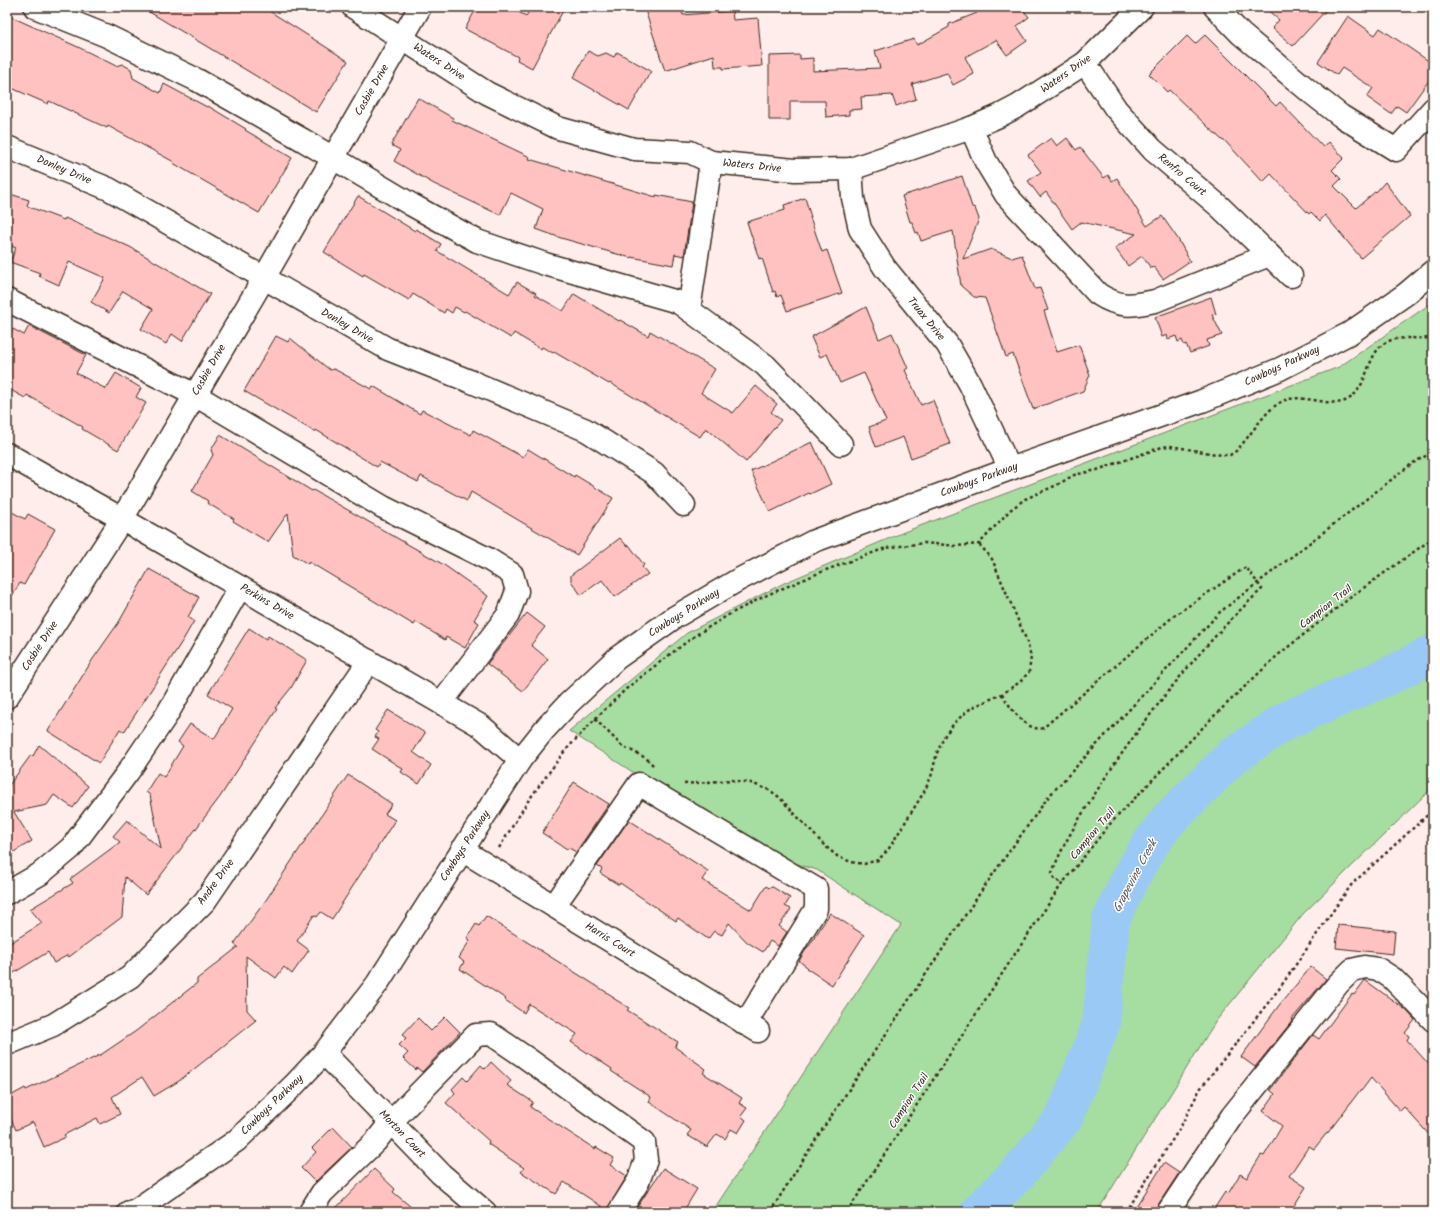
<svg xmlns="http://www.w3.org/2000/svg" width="1440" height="1219" font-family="Kalam,sans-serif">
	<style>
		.green { fill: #a6dda0; stroke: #70845f }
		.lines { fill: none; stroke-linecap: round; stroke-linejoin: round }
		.river { stroke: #9bc9f6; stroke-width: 38 }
		.building { fill: #ffc2c0; stroke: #3b2a1e }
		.minor-casing { stroke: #3b2a1e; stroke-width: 25 }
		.path { stroke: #3b2a1e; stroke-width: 2.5; stroke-dasharray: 3 3; stroke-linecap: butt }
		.minor { stroke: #fff; stroke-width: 22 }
		.labels { text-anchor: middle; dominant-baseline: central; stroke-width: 3; stroke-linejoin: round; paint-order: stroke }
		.street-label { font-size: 11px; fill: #3b2a1e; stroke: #fff }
		.water-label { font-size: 12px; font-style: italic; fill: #585a5f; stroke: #fff }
	</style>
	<rect width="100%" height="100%" fill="#ffedec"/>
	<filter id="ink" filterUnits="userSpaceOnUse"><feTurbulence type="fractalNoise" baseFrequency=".025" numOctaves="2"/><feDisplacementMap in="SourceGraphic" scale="8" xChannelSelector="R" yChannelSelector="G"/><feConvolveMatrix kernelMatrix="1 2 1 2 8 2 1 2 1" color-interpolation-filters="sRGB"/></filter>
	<g filter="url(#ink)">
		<!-- green -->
		<path class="green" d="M 1433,302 L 1433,787 L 1303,914 L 1216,1021 L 1097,1212 L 712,1212 L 901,925 L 817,870 L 757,852 L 569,731 L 687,633 L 784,583 L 904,532 L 1339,367 Z"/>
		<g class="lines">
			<!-- river -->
			<path class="river" d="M 979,1212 L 1018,1173 L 1064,1118 L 1101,1024 L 1111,920 L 1128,883 L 1148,847 L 1168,820 L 1233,756 L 1285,721 L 1397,672 L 1433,653"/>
		</g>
		<!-- building -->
		<g class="building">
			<path d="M 141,7 L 263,7 L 348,61 L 316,112 Z"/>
			<path d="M 477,7 L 509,7 L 526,16 L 532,7 L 565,7 L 532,68 L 517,60 L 518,57 L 465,29 Z"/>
			<path d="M 644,7 L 680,7 L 683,15 L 732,11 L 733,20 L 758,18 L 762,66 L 723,69 L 723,67 L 715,67 L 714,55 L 665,71 Z"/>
			<path d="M 973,7 L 1021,7 L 1029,17 L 1017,26 L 1027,41 L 1007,55 L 996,40 L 965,57 L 974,74 L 953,85 L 947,73 L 912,84 L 916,99 L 896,106 L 892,95 L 861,97 L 862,109 L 849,110 L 849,115 L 826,117 L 825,101 L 790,101 L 790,120 L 769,120 L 769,56 L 800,55 L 800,59 L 813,58 L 813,71 L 880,68 L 875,51 L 914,39 L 917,45 L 949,27 L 949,24 L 977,13 Z"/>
			<path d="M 1264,7 L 1329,7 L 1293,46 L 1272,28 L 1279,20 Z"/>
			<path d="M 7,15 L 78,47 L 116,66 L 122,64 L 131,69 L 133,78 L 160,93 L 164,84 L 207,107 L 208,106 L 246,129 L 245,130 L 292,158 L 259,213 L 173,163 L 174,162 L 108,126 L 107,128 L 49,101 L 48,104 L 7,86 Z"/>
			<path d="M 1348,16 L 1375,35 L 1380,28 L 1433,64 L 1433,75 L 1406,112 L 1397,106 L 1391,114 L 1367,97 L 1373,88 L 1342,68 L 1337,75 L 1318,62 Z"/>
			<path d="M 1205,35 L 1276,106 L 1280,102 L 1323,147 L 1329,142 L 1344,158 L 1332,170 L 1341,179 L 1334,186 L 1356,208 L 1376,191 L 1376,192 L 1385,182 L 1410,216 L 1361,258 L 1325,215 L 1320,221 L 1311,212 L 1309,214 L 1271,174 L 1263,182 L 1224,140 L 1223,141 L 1169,90 L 1167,92 L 1149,74 L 1187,36 L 1195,44 Z"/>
			<path d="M 588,51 L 598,56 L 606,53 L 614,57 L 617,52 L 651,71 L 629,110 L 573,78 Z"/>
			<path d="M 418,98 L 453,118 L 452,120 L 530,157 L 529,159 L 656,197 L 656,195 L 692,202 L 684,256 L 675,254 L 673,265 L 631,257 L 631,258 L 561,238 L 536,229 L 543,209 L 511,193 L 500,215 L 434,184 L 394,161 L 400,150 L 391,145 Z"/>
			<path d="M 1051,138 L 1057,146 L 1067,138 L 1076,150 L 1080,147 L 1104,178 L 1108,175 L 1112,181 L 1117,178 L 1147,226 L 1162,216 L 1178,239 L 1190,261 L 1163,279 L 1154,267 L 1151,268 L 1142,256 L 1128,266 L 1115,248 L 1136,234 L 1081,222 L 1072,229 L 1046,192 L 1040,197 L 1028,181 L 1041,172 L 1028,155 Z"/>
			<path d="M 962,176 L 972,207 L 975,208 L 979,219 L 963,259 L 991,249 L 1012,258 L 1022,255 L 1035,289 L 1040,288 L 1048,310 L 1044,311 L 1057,352 L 1079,345 L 1090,375 L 1083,391 L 1033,409 L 1013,354 L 1006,357 L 985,298 L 974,297 L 961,286 L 953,231 L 921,241 L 918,232 L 916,233 L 912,222 L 910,222 L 902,196 Z"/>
			<path d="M 7,193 L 29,200 L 27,206 L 64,220 L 65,218 L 130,247 L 210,294 L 182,341 L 172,334 L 166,344 L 141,329 L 153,309 L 123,291 L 109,313 L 91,302 L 105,278 L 69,262 L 59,285 L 39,276 L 40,273 L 10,262 L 16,248 L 7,244 Z"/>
			<path d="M 358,196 L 415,231 L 416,229 L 441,244 L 437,251 L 509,294 L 517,282 L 536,293 L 535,295 L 563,311 L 574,294 L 619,321 L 620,320 L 648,336 L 650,331 L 715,369 L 701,393 L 733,413 L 756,386 L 777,404 L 771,412 L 781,420 L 746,462 L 706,428 L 700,437 L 610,383 L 609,384 L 554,352 L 553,353 L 542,347 L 541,349 L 514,333 L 511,338 L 465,311 L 464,312 L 455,307 L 452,313 L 446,309 L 444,313 L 413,294 L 409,300 L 364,274 L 363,276 L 324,252 Z"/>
			<path d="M 805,198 L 811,217 L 810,217 L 822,252 L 827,250 L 842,293 L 787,311 L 781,295 L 777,297 L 775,291 L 773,292 L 762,258 L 759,259 L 747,222 L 785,210 L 784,205 Z"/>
			<path d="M 1211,297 L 1216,314 L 1212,315 L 1222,335 L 1207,340 L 1209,346 L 1190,353 L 1186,344 L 1184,345 L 1182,340 L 1178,342 L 1176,336 L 1168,339 L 1167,335 L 1162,337 L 1155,317 Z"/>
			<path d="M 866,307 L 879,339 L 892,333 L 908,368 L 905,370 L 921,405 L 933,400 L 950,444 L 911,458 L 903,437 L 876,447 L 869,427 L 886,421 L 864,373 L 840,383 L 827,354 L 820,357 L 811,337 Z"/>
			<path d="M 29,326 L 86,355 L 76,373 L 106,389 L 116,373 L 141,388 L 136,397 L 146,403 L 118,450 L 82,429 L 83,427 L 27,395 L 25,398 L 7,388 L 7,341 L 13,329 L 24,335 Z"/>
			<path d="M 276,336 L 288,342 L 290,338 L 330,370 L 334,369 L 371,389 L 373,386 L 420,414 L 422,410 L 471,435 L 473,430 L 523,457 L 528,449 L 574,477 L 575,475 L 613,498 L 577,555 L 471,492 L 467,501 L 421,476 L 418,482 L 380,462 L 377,467 L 316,430 L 315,432 L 244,391 Z"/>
			<path d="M 220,435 L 312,491 L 313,490 L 444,565 L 488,596 L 474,620 L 479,623 L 465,648 L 446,637 L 445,640 L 416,622 L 414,625 L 309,562 L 308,564 L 293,555 L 288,513 L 268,542 L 233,521 L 234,519 L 207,503 L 208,501 L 192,491 L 213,455 L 211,450 Z"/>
			<path d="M 812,442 L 831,484 L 810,494 L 809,493 L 770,512 L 751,471 Z"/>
			<path d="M 12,512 L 25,519 L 28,514 L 55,529 L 24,585 L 20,583 L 7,604 L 7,521 Z"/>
			<path d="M 620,538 L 627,546 L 629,545 L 644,565 L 642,567 L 648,574 L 615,597 L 602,580 L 581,595 L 571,581 L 571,575 Z"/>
			<path d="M 149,569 L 199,597 L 188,617 L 194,621 L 183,640 L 124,732 L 120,729 L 99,763 L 48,731 L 93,659 L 119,622 Z"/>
			<path d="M 527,613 L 545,627 L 531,645 L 548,659 L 523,691 L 487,664 Z"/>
			<path d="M 249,628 L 266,639 L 268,636 L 307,660 L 291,688 L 275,708 L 277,709 L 220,797 L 146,895 L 125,877 L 122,917 L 69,957 L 68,955 L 54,963 L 48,952 L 7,977 L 7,945 L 42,923 L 30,909 L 73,883 L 70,879 L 120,842 L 113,836 L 127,820 L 161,849 L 150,795 L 146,792 L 158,773 L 164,777 L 183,746 L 178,742 L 190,724 L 214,739 L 232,709 L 208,694 Z"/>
			<path d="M 388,710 L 425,733 L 413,752 L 431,765 L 419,784 L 401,772 L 403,769 L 372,749 L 379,739 L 375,737 L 378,732 L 375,730 Z"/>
			<path d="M 39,745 L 88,786 L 73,808 L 54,795 L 47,805 L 14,812 L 32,841 L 7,856 L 7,788 L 31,755 L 33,756 Z"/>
			<path d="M 348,775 L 392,804 L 385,814 L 395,820 L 332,919 L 321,912 L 317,917 L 314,915 L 297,941 L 309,950 L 292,974 L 284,967 L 276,978 L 246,956 L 247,1010 L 256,1020 L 179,1081 L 154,1096 L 142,1077 L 112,1097 L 120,1114 L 100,1124 L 97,1118 L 64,1135 L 66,1137 L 44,1147 L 33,1122 L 16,1130 L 7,1110 L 7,1098 L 25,1088 L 26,1090 L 102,1054 L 136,1031 L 197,983 L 197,979 L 238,947 L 234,944 L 266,900 Z"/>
			<path d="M 574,782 L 609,804 L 576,852 L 569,848 L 567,849 L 542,833 Z"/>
			<path d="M 629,820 L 708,871 L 702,880 L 751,910 L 766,886 L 769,888 L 771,886 L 790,898 L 785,906 L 791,909 L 779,926 L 787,932 L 778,946 L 770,941 L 763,952 L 747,942 L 729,923 L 722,935 L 714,931 L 708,939 L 678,918 L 676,921 L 620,883 L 619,885 L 600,873 L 602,869 L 597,866 Z"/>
			<path d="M 830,913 L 864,935 L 832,985 L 806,968 L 807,967 L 799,961 L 808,946 L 809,946 Z"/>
			<path d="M 486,916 L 614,997 L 613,998 L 629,1008 L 627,1010 L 678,1042 L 675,1047 L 706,1069 L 703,1073 L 742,1098 L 739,1103 L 747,1108 L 741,1116 L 746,1120 L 738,1133 L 731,1129 L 725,1139 L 717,1134 L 707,1147 L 687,1135 L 691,1130 L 649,1102 L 651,1097 L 611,1071 L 612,1069 L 571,1042 L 577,1034 L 529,1004 L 524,1013 L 505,1000 L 506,999 L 460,969 L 464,962 L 459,958 L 470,940 L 467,938 L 476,924 L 479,926 Z"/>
			<path d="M 1338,925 L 1395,931 L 1393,954 L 1336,948 Z"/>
			<path d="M 1311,967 L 1326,979 L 1292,1019 L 1293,1020 L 1255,1067 L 1241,1057 L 1280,1004 Z"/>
			<path d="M 1365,980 L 1406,1010 L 1415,1020 L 1405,1033 L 1409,1036 L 1407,1040 L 1433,1069 L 1433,1139 L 1404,1107 L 1400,1111 L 1371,1078 L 1362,1090 L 1361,1089 L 1327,1134 L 1326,1134 L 1314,1149 L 1309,1146 L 1289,1176 L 1306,1187 L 1290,1212 L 1212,1212 L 1225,1192 L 1228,1194 L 1240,1174 L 1247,1178 L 1261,1155 L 1264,1156 L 1282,1126 L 1263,1111 L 1275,1094 L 1270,1090 L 1313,1035 L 1319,1039 L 1352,994 L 1354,995 Z"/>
			<path d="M 445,1017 L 460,1032 L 422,1072 L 417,1068 L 416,1070 L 403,1058 L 408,1053 L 399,1045 L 406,1038 L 402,1035 L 418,1018 L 431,1031 Z"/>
			<path d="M 491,1062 L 511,1081 L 507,1085 L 533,1102 L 530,1107 L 595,1149 L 596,1147 L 614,1158 L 610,1165 L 627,1176 L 607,1210 L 564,1182 L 556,1194 L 521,1172 L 524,1168 L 488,1144 L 489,1141 L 446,1103 L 455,1093 L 452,1089 L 463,1077 L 467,1081 L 481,1065 L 485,1069 Z"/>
			<path d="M 333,1127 L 352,1147 L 315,1182 L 301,1168 L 316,1152 L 312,1148 Z"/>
			<path d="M 1164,1163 L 1179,1173 L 1158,1205 L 1155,1212 L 1133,1212 Z"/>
			<path d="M 663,1168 L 697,1189 L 683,1212 L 634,1212 Z"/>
			<path d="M 374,1169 L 395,1189 L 393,1192 L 417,1212 L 332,1212 Z"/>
		</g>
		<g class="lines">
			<defs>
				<g id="minor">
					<path d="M 35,7 L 107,36 L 197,80 L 303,140 L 412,205 L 477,241 L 545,264 L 678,302 L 765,365 L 841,444"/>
					<path d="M 353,7 L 487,93 L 558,128 L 634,149 L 690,152 L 711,162 L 795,170 L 851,169 L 971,128 L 999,116 L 1018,106 L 1085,63 L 1142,7"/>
					<path d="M 1215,7 L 1241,34 L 1309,91 L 1341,116 L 1396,150 L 1433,109"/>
					<path d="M 1085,63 L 1116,109 L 1153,150 L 1220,207 L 1291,276"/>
					<path d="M 971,128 L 986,162 L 1006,195 L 1098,294 C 1120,308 1131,306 1155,301 L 1269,255"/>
					<path d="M 7,147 L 109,189 L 388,349 L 472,382 L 586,430 L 654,473 L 684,505"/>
					<path d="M 851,169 L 853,198 L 860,229 L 885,268 L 947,344 L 970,384 L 1010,469"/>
					<path d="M 7,300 L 195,395 L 383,507 L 488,559 L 512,574 L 517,591 L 508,615 L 441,703"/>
					<path d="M 689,310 L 711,162"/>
					<path d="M 7,454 L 122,519 L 481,726 L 520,760"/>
					<path d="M 7,697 L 122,519 L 264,278 L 420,7"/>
					<path d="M 462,850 L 758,1031"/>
					<path d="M 7,893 L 40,874 L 71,848 L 128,772 L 166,716 L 240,587"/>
					<path d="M 554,906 L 639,784 L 816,889 L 816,909 L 745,1024"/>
					<path d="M 7,1044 L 53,1025 L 130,977 L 205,901 L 369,661"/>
					<path d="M 324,1053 L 441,1174 L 485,1212"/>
					<path d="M 129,1212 L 136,1210 L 236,1141 L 294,1085 L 324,1053 L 377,984 L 520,760 L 544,730 L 569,703 L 617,658 L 675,617 L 738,580 L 814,541 L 1010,469 L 1202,401 L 1280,369 L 1350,333 L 1406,294 L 1433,271"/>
					<path d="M 310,1212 L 322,1193 L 376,1141 L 391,1122 L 476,1035 L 491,1034 L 525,1057 L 644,1142 L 646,1160 L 638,1182 L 619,1212"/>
					<path d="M 1168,1212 L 1232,1116 L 1338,984 L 1352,970 L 1365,967 L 1378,969 L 1392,978 L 1433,1020"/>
				</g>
			</defs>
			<!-- minor casing -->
			<use href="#minor" class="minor-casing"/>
			<!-- path -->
			<g class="path">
				<path d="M 1002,694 C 1009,706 1027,733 1043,728 L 1175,615 L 1246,567 L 1262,589 C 1202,645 1151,710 1105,778 C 1086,808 1064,840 1052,873 L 1054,878 L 1062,884"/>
				<path d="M 595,719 L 622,746 L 646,758 L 655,767"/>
				<path d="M 684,784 L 732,780 L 751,783 L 769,790 L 779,797 L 824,845 L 837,856 L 851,862 L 864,864 L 878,860 L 888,850 L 924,792 L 931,777 L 937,753 L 945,735 L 956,721 L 971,708 L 1002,694 L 1020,682 L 1029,672 L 1031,657 L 1026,639 L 992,559 L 979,544"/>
				<path d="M 499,848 L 528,801 L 564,752 L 595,719 L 626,689 L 660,662 L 696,635 L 730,614 L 767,595 L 826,570 L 886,548 L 924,543 L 957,546 L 979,544 L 1010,510 L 1025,499 L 1057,485 L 1074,475 L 1097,470 L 1162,447 L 1170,446 L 1222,455 L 1230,455 L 1236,451 C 1250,437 1264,411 1281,402 C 1298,391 1332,409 1347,400 C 1372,387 1364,344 1396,339 C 1408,337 1421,339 1433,338"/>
				<path d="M 770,1212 L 818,1136 L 986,884 L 1049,796 L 1220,612 L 1413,463 L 1433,452"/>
				<path d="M 847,1212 L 1015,954 L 1062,884 L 1109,825 L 1213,717 L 1278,655 L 1351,597 L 1433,538"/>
				<path d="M 1126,1212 L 1180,1128 L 1200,1089 L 1279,989 L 1337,905 L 1352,884 L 1433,810"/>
			</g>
			<!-- minor -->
			<use href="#minor" class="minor"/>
		</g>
	</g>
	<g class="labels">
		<!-- street labels -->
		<g class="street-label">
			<text transform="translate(439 62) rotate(33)">Waters Drive</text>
			<text transform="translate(1066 74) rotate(-35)">Waters Drive</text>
			<text transform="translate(372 90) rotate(-60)">Cosbie Drive</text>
			<text transform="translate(752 166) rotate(6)">Waters Drive</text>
			<text transform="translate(64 170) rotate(23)">Donley Drive</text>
			<text transform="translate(1182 175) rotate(40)">Renfro Court</text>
			<text transform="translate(926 319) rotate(51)">Truax Drive</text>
			<text transform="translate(347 326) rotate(30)">Donley Drive</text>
			<text transform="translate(1282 366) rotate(-25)">Cowboys Parkway</text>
			<text transform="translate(209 370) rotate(-60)">Cosbie Drive</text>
			<text transform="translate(979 480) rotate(-20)">Cowboys Parkway</text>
			<text transform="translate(267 602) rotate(30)">Perkins Drive</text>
			<text transform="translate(1326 607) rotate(-38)">Campion Trail</text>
			<text transform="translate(684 613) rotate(-32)">Cowboys Parkway</text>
			<text transform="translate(40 646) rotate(-57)">Cosbie Drive</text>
			<text transform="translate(1093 834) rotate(-50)">Campion Trail</text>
			<text transform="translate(465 846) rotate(-57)">Cowboys Parkway</text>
			<text transform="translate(216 882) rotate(-54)">Andre Drive</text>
			<text transform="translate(610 940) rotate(32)">Harris Court</text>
			<text transform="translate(909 1101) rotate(-57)">Campion Trail</text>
			<text transform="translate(272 1105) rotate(-44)">Cowboys Parkway</text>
			<text transform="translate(402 1134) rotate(46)">Morton Court</text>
		</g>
		<!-- water labels -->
		<g class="water-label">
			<text transform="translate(1135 876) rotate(-62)">Grapevine Creek</text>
		</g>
	</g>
	<!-- margin -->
	<rect width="1440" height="1219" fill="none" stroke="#fff" stroke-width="24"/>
	<rect x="12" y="12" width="1416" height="1195" fill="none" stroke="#3b2a1e" stroke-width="1.5" filter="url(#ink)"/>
</svg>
